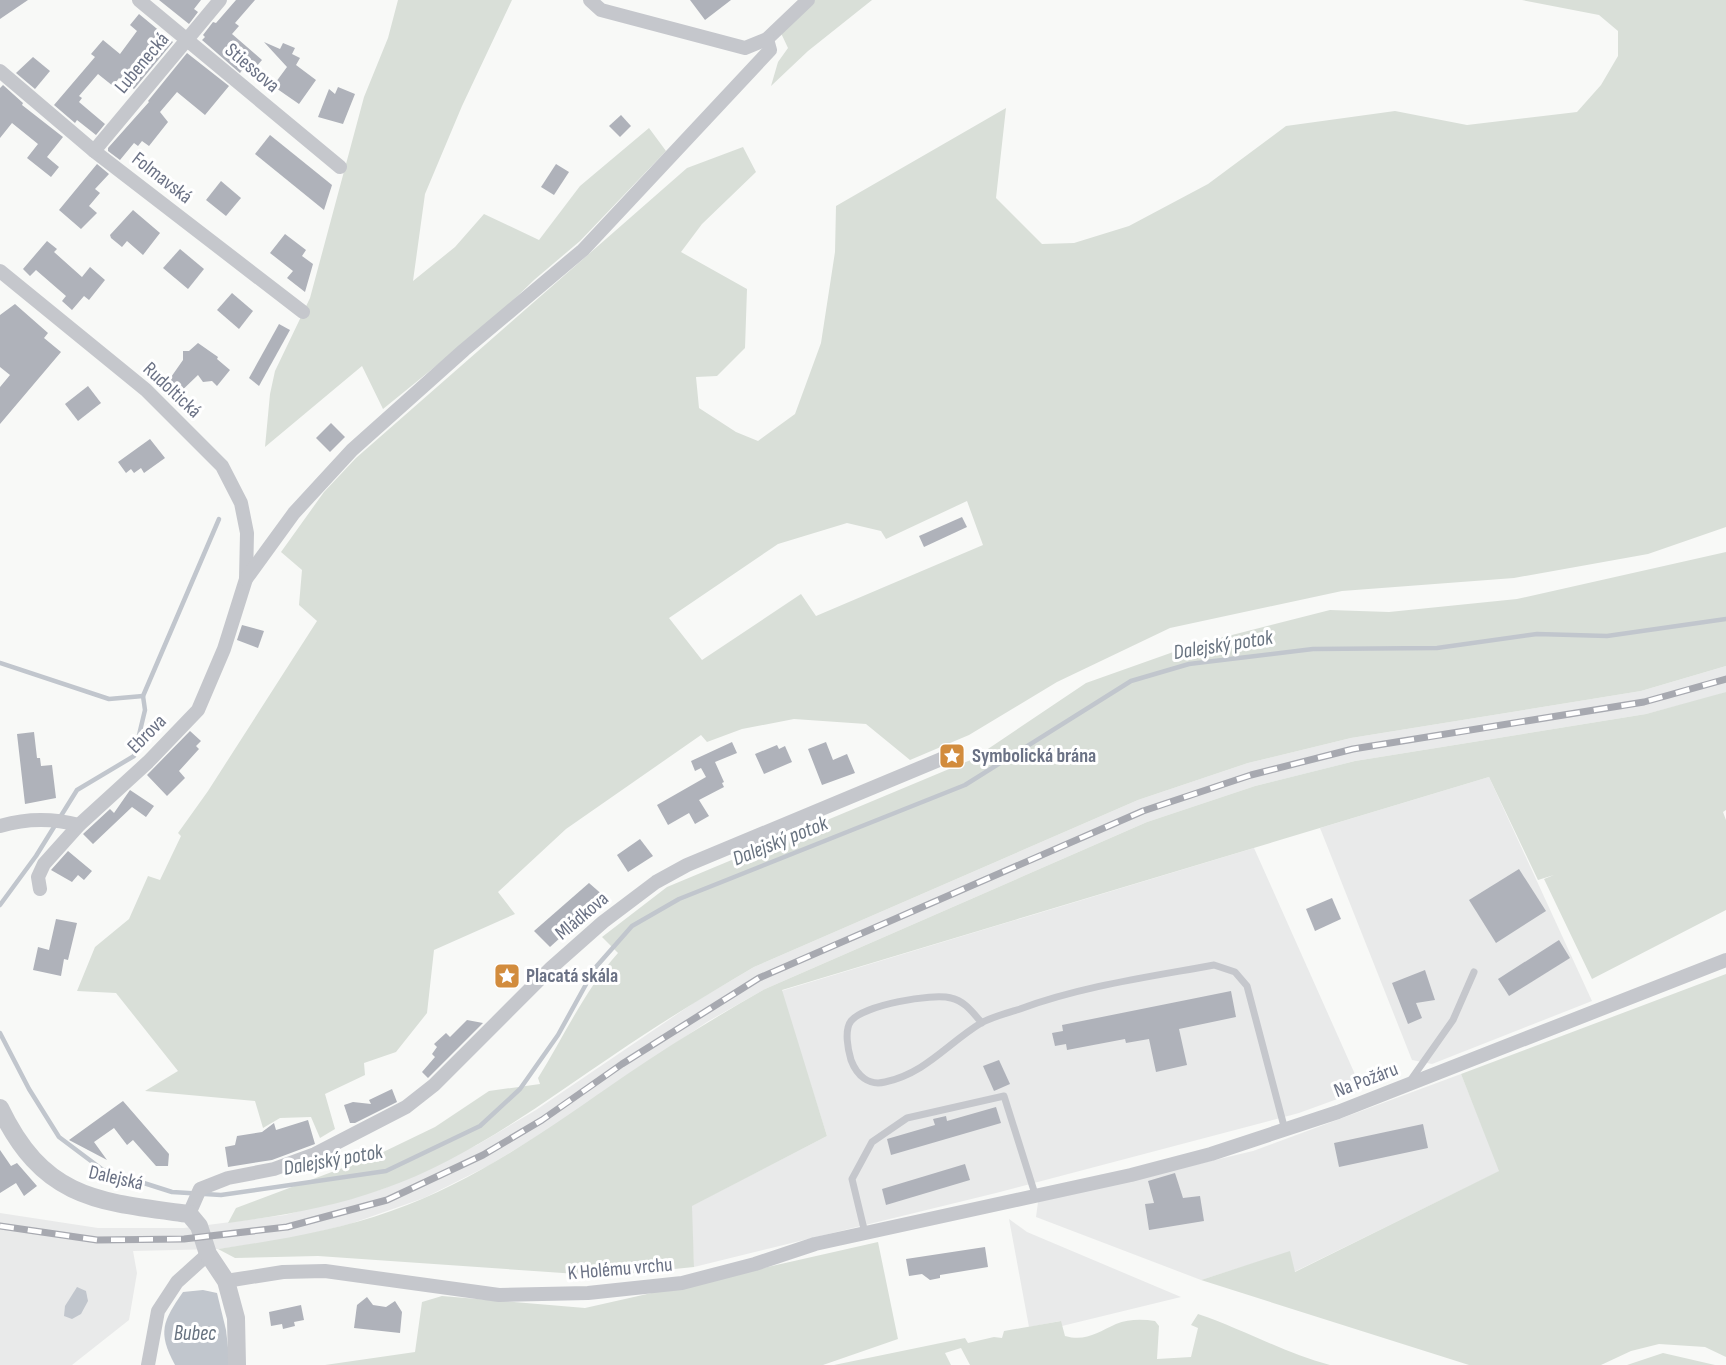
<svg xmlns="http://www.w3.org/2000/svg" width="1726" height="1365" font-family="'Sofia Sans Condensed',sans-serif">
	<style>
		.built { fill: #e9eaea }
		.green { fill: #d9dfd8; fill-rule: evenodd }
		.water { fill: #c1c6cd }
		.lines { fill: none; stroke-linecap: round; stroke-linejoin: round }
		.stream { stroke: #c1c6cd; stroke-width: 4.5 }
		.building { fill: #afb2ba }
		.service { stroke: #c5c7cc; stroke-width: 7 }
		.minor { stroke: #c5c7cc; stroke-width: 14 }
		.tertiary { stroke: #c5c7cc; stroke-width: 18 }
		.rail-casing { stroke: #a7a9b0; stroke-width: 7 }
		.rail { stroke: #fff; stroke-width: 4.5; stroke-dasharray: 14; stroke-linecap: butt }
		.labels { text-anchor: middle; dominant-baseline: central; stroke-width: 6; stroke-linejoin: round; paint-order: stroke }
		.street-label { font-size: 20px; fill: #6b7285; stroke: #fff }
		.poi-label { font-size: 20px; font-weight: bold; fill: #6b7285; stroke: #fff; text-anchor: start }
		.water-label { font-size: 21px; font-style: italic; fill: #67727f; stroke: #fff }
	</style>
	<rect width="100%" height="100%" fill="#f8f9f7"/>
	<!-- built -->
	<g class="built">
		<path d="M 1726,666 L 1726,692 L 1711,697 L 1646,714 L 1355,761 L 1255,786 L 1147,822 L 765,989 L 707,1022 L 549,1129 L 488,1166 L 424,1198 L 350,1224 L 289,1239 L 218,1249 L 133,1251 L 137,1273 L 129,1320 L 72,1365 L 0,1365 L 0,1213 L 98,1228 L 184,1228 L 285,1215 L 383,1189 L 477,1145 L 536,1110 L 695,1002 L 754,967 L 1138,800 L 1248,763 L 1351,738 L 1641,691 Z"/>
		<path d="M 1489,777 L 1592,1001 L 1432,1064 L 1412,1060 L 1320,828 Z"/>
		<path d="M 1254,848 L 1362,1090 L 1299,1113 L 996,1193 L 694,1267 L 691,1206 L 827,1136 L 781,991 Z"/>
		<path d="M 1461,1074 L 1500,1171 L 1294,1272 L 1289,1252 L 1201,1280 L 1036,1217 L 1038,1202 L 1253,1151 Z"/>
		<path d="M 1009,1219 L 1027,1232 L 1181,1297 L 1062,1326 L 1060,1321 L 1029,1327 Z"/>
	</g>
	<!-- green -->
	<g class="green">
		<path d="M 398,0 L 512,0 L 462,106 L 425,194 L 413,281 L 455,247 L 484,214 L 539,240 L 580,186 L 649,128 L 666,151 L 580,241 L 534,280 L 495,318 L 383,409 L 362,366 L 265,447 L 270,394 L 275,371 L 310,298 L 364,97 L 388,38 Z"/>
		<path d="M 815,0 L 872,0 L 808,51 L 771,86 L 778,62 L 788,48 L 780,31 Z"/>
		<path d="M 1522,0 L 1726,0 L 1726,527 L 1648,554 L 1514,578 L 1342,591 L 1170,628 L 1057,682 L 969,735 L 910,760 L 866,724 L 794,719 L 742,729 L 707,742 L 701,735 L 566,829 L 498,892 L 515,914 L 434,950 L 427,1013 L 396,1052 L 364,1063 L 365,1075 L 325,1094 L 335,1129 L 320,1138 L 311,1117 L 280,1118 L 263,1128 L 255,1101 L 145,1091 L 178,1071 L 116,993 L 77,991 L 95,947 L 129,919 L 148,876 L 160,880 L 181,836 L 178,833 L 208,791 L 317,621 L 299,605 L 302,570 L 281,552 L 324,492 L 356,458 L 687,168 L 743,147 L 756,172 L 702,224 L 681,252 L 747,289 L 745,348 L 717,376 L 696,377 L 699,408 L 736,432 L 758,441 L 795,414 L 821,343 L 835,252 L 836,206 L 1006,108 L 996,198 L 1042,244 L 1074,243 L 1129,226 L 1208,184 L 1286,126 L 1395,111 L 1467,125 L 1577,112 L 1601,85 L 1618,56 L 1618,31 L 1599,15 ZM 967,501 L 983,545 L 816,616 L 801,594 L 702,660 L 669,618 L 778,544 L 847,523 L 881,531 L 886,539 Z"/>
		<path d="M 1726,552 L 1726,666 L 1641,691 L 1351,738 L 1248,763 L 1138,800 L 754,967 C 707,995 660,1023 615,1054 C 541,1104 468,1159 383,1189 C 333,1207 281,1216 228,1223 L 236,1208 L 377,1155 L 435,1127 L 489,1091 L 540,1084 L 538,1078 C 564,1036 585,990 618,953 L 602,937 L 667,887 L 973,759 L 1086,683 L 1193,645 L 1330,610 L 1389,612 L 1517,599 Z"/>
		<path d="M 1726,692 L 1726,810 L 1723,812 L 1726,820 L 1726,910 L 1592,979 L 1544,879 L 1554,875 L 1538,880 L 1489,777 L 782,990 L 827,1136 L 692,1206 L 694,1267 L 606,1276 L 318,1256 L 235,1258 L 218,1249 C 277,1240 335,1231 391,1211 C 477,1181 552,1126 626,1075 C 671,1044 718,1016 765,989 L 1147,822 L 1255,786 L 1355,761 L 1646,714 Z"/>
		<path d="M 1726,974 L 1726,1357 L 1705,1347 L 1659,1344 L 1631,1351 L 1601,1365 L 1469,1365 L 1201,1280 L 1290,1251 L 1295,1272 L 1499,1171 L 1461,1074 Z"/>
		<path d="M 878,1242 L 898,1339 L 823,1365 L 325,1365 L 415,1352 L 422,1302 L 442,1296 L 585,1308 Z"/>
		<path d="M 1198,1314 C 1243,1329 1284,1353 1330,1365 L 970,1365 L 961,1348 L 945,1353 L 951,1365 L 834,1365 L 965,1338 L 968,1343 L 994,1337 L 1002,1338 L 1004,1331 L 1061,1321 L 1065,1336 C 1086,1342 1098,1332 1116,1324 C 1128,1319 1142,1319 1155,1321 L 1159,1326 L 1157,1359 L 1191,1357 L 1198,1328 L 1191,1325 Z"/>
		<path d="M 1663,1353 L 1715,1365 L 1627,1365 Z"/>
	</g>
	<!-- water -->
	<g class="water">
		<path d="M 77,1287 L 86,1291 L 88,1301 L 81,1314 L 72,1319 L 64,1316 L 65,1306 Z"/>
		<path d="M 203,1290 L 217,1293 L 226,1330 L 230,1365 L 175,1365 C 157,1332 163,1321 183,1292 Z"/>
	</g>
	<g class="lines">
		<!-- stream -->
		<g class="stream">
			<path d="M 0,663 L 109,699 L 143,696 L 145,710 L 134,756 L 77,790 L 36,856 L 0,905"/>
			<path d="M 143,696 L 219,519"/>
			<path d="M 0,1033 L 29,1089 L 59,1137 L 103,1170 L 172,1192 L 221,1195 L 386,1171 L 480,1126 L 520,1089 L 558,1035 L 595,968 L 632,926 L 679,899 L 965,785 L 1131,681 L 1189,664 L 1313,649 L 1437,648 L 1537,634 L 1607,636 L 1726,619"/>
		</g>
	</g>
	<!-- building -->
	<g class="building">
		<path d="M 0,0 L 28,0 L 0,19 Z"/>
		<path d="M 159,0 L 201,0 L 194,9 L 198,12 L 189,24 Z"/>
		<path d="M 236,0 L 255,0 L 235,23 L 239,26 L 232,34 L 262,60 L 250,74 L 243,69 L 240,73 L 202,40 L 205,37 L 203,35 L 213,22 L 216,23 Z"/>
		<path d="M 690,0 L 731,0 L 705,20 Z"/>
		<path d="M 139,14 L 173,42 L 134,89 L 119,78 L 113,86 L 98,74 L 79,96 L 82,98 L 79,102 L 105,124 L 96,135 L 77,120 L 75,123 L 54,105 L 95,57 L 91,54 L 103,40 L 120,54 L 137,31 L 130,25 Z"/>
		<path d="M 264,42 L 280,49 L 283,43 L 295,48 L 292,54 L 300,58 L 296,65 L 316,80 L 299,104 L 273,86 L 287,67 Z"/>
		<path d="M 187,53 L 229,86 L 205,115 L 177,92 L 160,112 L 168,122 L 149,146 L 142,141 L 138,146 L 134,143 L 120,160 L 108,151 L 108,148 L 149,102 L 148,101 Z"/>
		<path d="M 33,57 L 50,71 L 35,89 L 16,73 Z"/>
		<path d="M 3,85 L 23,103 L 22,105 L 63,137 L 47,157 L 59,167 L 51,177 L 27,158 L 38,144 L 12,123 L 0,138 L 0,88 Z"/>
		<path d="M 338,87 L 355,94 L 343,124 L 318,117 L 329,89 L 335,94 Z"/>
		<path d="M 621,115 L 631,126 L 620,137 L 609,126 Z"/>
		<path d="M 270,135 L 332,185 L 324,210 L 255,154 Z"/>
		<path d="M 97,164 L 109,174 L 95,189 L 100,193 L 89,206 L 97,213 L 81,229 L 59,210 Z"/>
		<path d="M 556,164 L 569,172 L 554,195 L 541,187 Z"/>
		<path d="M 221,181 L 241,198 L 226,216 L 206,200 Z"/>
		<path d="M 133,210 L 160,233 L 143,255 L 127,241 L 122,247 L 111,238 L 110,235 Z"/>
		<path d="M 285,234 L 306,250 L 302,256 L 313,264 L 305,292 L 287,278 L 293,271 L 270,253 Z"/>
		<path d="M 47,241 L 57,249 L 54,252 L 82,277 L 90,267 L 105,280 L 89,300 L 84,296 L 72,310 L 62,301 L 66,296 L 36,270 L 30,276 L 23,269 Z"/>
		<path d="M 180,249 L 204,269 L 188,289 L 163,268 Z"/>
		<path d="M 232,293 L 253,311 L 239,329 L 217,310 Z"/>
		<path d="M 15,304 L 48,333 L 44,338 L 61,352 L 0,424 L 0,387 L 10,375 L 0,367 L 0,315 Z"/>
		<path d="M 279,324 L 290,330 L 259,386 L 249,378 Z"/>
		<path d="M 198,343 L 218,357 L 217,359 L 230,370 L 217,386 L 212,381 L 203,382 L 198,375 L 173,399 L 162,390 L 183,360 L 183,351 L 189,351 Z"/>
		<path d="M 88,386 L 101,403 L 78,421 L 65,404 Z"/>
		<path d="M 331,423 L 345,437 L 330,452 L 316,438 Z"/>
		<path d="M 150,439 L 165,458 L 144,473 L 141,468 L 134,473 L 131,469 L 126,473 L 118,462 Z"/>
		<path d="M 962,517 L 967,527 L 924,547 L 919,536 Z"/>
		<path d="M 242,625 L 264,631 L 258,648 L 237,640 Z"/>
		<path d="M 190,731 L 201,741 L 196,746 L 199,749 L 179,771 L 185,778 L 167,796 L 147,775 Z"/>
		<path d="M 34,732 L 37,758 L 40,758 L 41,766 L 52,765 L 56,798 L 25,804 L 17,734 Z"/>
		<path d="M 732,742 L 737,753 L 715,762 L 724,782 L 722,783 L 724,787 L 699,800 L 709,816 L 695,824 L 689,813 L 668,825 L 657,805 L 706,777 L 701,768 L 695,771 L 691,761 Z"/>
		<path d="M 826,742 L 833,760 L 847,754 L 855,773 L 822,785 L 808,749 Z"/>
		<path d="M 777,745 L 779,749 L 785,746 L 792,762 L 764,774 L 755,754 Z"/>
		<path d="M 130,790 L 154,806 L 146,817 L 132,807 L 93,844 L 83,834 L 110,809 L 114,813 Z"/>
		<path d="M 640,839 L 653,856 L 628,872 L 617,855 Z"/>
		<path d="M 68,851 L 92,871 L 84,880 L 78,875 L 72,882 L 51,870 Z"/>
		<path d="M 1519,869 L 1546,911 L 1496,943 L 1469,900 Z"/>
		<path d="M 589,883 L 605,897 L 550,947 L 534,931 Z"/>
		<path d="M 1332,898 L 1341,919 L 1315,931 L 1306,909 Z"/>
		<path d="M 56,919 L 77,923 L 68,960 L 64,959 L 61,976 L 33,970 L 38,947 L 49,950 Z"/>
		<path d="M 1559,940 L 1570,958 L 1509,996 L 1498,979 Z"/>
		<path d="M 1425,970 L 1435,1000 L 1416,1003 L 1422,1018 L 1408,1024 L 1392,983 Z"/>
		<path d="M 1231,991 L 1236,1017 L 1179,1029 L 1187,1065 L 1156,1072 L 1149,1039 L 1126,1043 L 1125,1039 L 1067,1050 L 1066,1044 L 1055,1046 L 1052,1033 L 1063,1031 L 1062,1025 Z"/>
		<path d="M 467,1020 L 483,1023 L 428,1078 L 422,1072 L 435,1057 L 432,1054 L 437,1047 L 434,1044 L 446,1033 L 450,1037 Z"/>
		<path d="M 999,1060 L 1010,1084 L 994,1091 L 983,1066 Z"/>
		<path d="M 392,1089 L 397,1102 L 355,1123 L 350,1123 L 344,1105 L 353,1102 L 371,1104 L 369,1100 Z"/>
		<path d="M 123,1101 L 169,1154 L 168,1166 L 156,1166 L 133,1140 L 127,1145 L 114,1128 L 94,1142 L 107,1160 L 69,1140 Z"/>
		<path d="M 996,1107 L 1001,1123 L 891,1155 L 887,1139 L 935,1125 L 933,1119 L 946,1116 L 947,1121 Z"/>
		<path d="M 308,1120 L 315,1144 L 272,1160 L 228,1167 L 225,1147 L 235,1145 L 237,1136 L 262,1132 L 274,1123 L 276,1130 Z"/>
		<path d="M 1423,1124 L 1428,1148 L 1339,1167 L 1334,1143 Z"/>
		<path d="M 0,1150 L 11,1166 L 17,1163 L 37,1186 L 24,1196 L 16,1183 L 0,1193 Z"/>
		<path d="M 965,1164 L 970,1180 L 886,1205 L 882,1189 Z"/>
		<path d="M 1175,1173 L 1183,1198 L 1200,1196 L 1204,1221 L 1149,1230 L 1145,1204 L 1154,1203 L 1148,1181 Z"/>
		<path d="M 985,1247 L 988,1267 L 940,1275 L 940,1278 L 930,1280 L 922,1274 L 909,1276 L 906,1259 Z"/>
		<path d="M 367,1297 L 373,1305 L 386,1307 L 395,1301 L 402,1312 L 400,1333 L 354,1328 L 357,1305 Z"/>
		<path d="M 301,1305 L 304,1320 L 294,1322 L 295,1326 L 283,1329 L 282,1324 L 271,1326 L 269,1312 Z"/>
	</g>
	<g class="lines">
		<!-- service -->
		<g class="service">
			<path d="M 982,1023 C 973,1013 965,1001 951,998 C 932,993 864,1005 851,1021 C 844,1030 848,1050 851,1060 C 857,1076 869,1086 885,1082 C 926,1073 948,1043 981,1023 C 992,1017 1007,1013 1020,1009 C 1082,986 1149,977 1214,965 L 1235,972 L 1247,986 L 1285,1130"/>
			<path d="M 1410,1081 L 1453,1020 L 1474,972"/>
			<path d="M 865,1233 L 852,1179 L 872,1142 L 907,1118 L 1004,1096 L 1035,1194"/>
		</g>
		<!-- minor -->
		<g class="minor">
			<path d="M 139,0 L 340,167"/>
			<path d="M 590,0 L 601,10 L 745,48 L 767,39 L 808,0"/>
			<path d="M 0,71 L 94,151 L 303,312"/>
			<path d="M 94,151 L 220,0"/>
			<path d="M 0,271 L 146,390 L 222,466 L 241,503 L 247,533 L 246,579 L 224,649 L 198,710 L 148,762 L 79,825 L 44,864 L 38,877 L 40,889"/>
			<path d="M 246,579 L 294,513 L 352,450 L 464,350 L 583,250 L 770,50 L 767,39"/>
			<path d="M 0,826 C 27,818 52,818 79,825"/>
			<path d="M 189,1214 L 200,1189 L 228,1178 L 274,1169 L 315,1154 L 406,1107 L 434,1085 L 551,968 L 603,922 L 656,882 L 687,865 L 951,755"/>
			<path d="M 226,1281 L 283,1272 L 325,1271 L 499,1295 L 588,1293 L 682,1283 L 755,1264 L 815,1244 L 1131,1175 L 1211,1154 L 1338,1112 L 1726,960"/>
			<path d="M 148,1365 L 158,1311 L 177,1282 L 208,1254"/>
		</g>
		<!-- tertiary -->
		<path class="tertiary" d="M 0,1108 C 44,1200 99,1202 189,1214 L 199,1226 L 208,1254 L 226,1281 L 236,1318 L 237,1365"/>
		<defs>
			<path id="rail" d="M 0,1226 L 97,1240 L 184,1239 L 287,1227 L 387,1200 L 483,1155 L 542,1120 L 622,1064 L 759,978 L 1143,811 L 1251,775 L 1353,749 L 1644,702 L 1726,679"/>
		</defs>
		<!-- rail casing -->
		<use href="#rail" class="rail-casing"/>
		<!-- rail -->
		<use href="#rail" class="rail"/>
	</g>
	<!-- icons -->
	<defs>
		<symbol id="sight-square" viewBox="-11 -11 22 22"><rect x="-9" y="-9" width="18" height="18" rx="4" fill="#d28c3d" stroke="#fff"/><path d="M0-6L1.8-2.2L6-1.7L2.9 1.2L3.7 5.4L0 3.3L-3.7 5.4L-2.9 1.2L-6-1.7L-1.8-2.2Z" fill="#fff"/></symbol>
	</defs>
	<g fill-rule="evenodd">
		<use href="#sight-square" x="937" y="741" width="30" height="30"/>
		<use href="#sight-square" x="492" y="961" width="30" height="30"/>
	</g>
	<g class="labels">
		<!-- street labels -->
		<g class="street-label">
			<text transform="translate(142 63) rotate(-50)">Lubenecká</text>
			<text transform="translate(252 68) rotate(40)">Stiessova</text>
			<text transform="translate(162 178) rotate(38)">Folmavská</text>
			<text transform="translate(172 390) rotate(43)">Rudoltická</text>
			<text transform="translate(147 734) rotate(-45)">Ebrova</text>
			<text transform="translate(582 916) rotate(-40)">Mládkova</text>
			<text transform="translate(1366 1080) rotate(-21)">Na Požáru</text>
			<text transform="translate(116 1178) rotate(13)">Dalejská</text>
			<text transform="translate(620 1269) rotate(-5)">K Holému vrchu</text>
		</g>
		<!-- poi labels -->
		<g class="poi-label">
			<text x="972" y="756">Symbolická brána</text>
			<text x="526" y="976">Placatá skála</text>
		</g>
		<!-- water labels -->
		<g class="water-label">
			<text transform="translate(1223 645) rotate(-9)">Dalejský potok</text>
			<text transform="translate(780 841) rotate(-22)">Dalejský potok</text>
			<text transform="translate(333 1160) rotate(-10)">Dalejský potok</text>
			<text x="195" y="1333">Bubec</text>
		</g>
	</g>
</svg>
